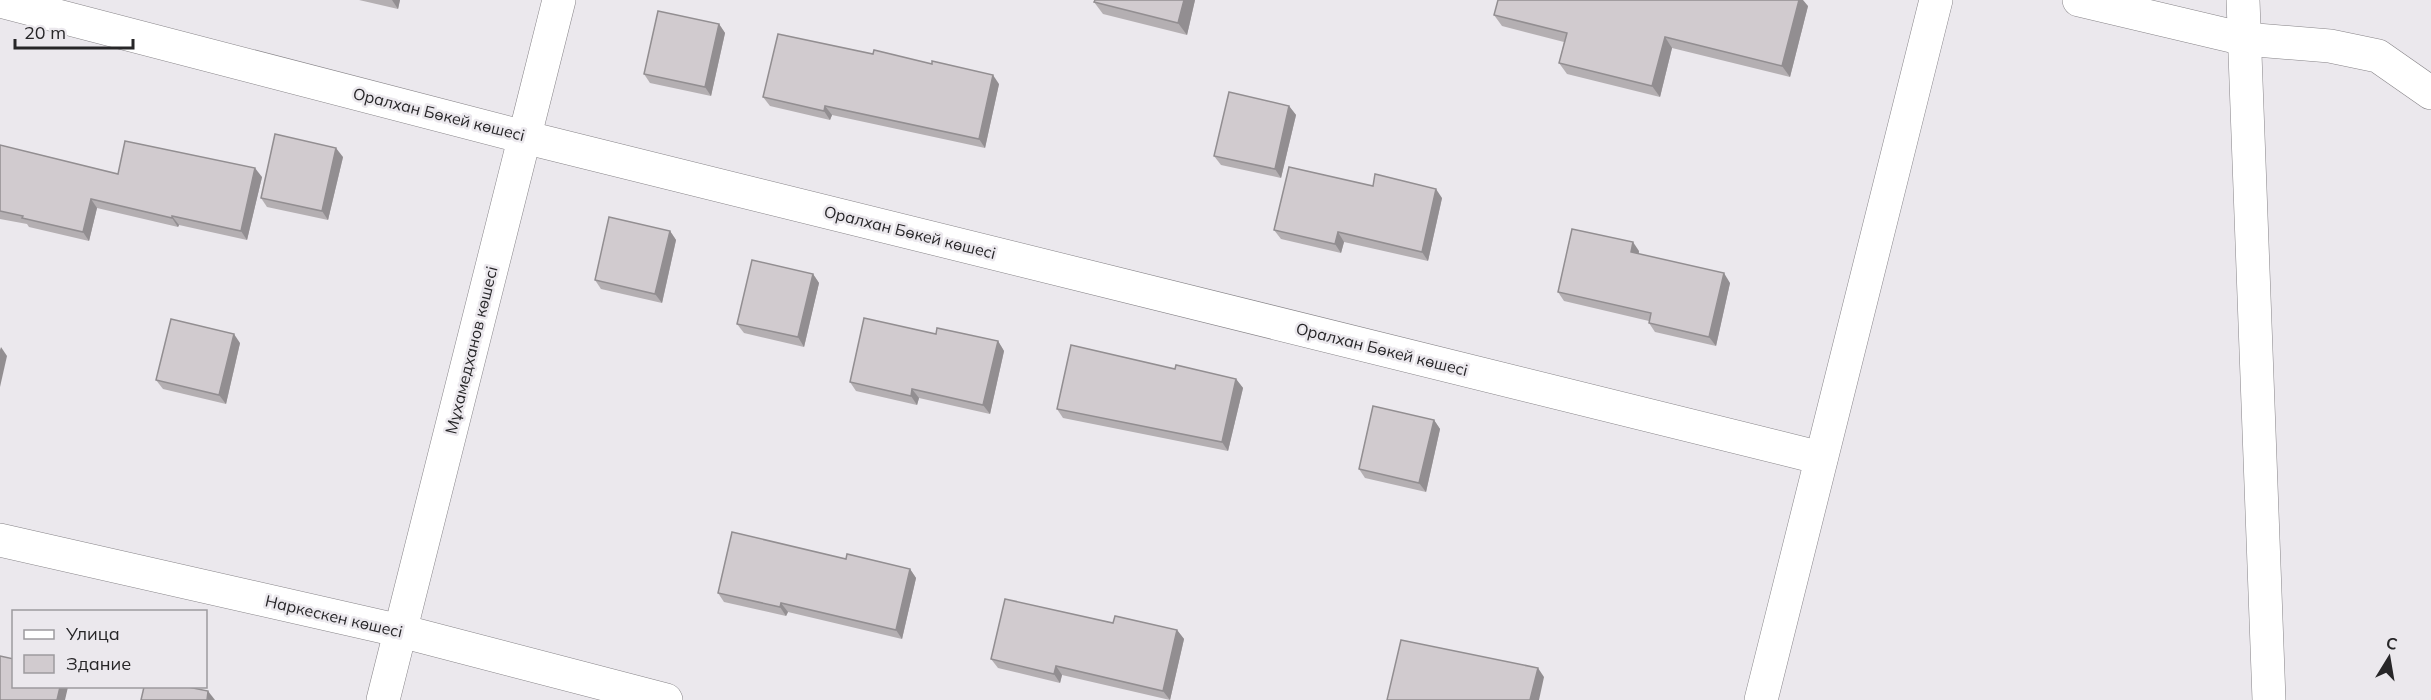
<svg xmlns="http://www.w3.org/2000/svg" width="2431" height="700" font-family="Mulish,sans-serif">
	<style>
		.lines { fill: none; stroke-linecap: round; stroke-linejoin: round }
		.minor-casing { stroke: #878488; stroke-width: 34 }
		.secondary-casing { stroke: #878488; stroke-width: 34 }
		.minor { stroke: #fff; stroke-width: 33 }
		.secondary { stroke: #fff; stroke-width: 33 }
		.wall { fill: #b4afb2 }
		.shaded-wall { fill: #928e91 }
		.building { fill: #d1cbcf; stroke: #928e91; stroke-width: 1.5 }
		.labels { text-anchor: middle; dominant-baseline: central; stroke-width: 5; stroke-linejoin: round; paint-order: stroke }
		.street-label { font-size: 16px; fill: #272628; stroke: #ebe8ed }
	</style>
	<rect width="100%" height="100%" fill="#ebe8ed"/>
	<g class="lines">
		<defs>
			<g id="minor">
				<path d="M 2079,0 L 2244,39 L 2330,46 L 2378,56 L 2431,93"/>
				<path d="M 0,1 L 524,137 L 1821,458"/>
				<path d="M 0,540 L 401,631 L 666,700"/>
				<path d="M 383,700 L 559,0"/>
				<path d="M 1761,700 L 1936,0"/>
			</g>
			<path id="secondary" d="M 2243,0 L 2269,700"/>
		</defs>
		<!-- minor casing -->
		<use href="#minor" class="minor-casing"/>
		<!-- secondary casing -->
		<use href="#secondary" class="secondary-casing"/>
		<!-- minor -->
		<use href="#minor" class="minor"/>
		<!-- secondary -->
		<use href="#secondary" class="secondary"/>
	</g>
	<!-- wall -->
	<g class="wall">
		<path d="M 359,0 L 400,0 L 398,9 Z"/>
		<path d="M 1195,0 L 1187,35 L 1103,14 L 1094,2 Z"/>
		<path d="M 1808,6 L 1790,77 L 1672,48 L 1660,97 L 1567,74 L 1559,63 L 1564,42 L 1502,26 L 1494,15 Z"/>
		<path d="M 719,24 L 725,33 L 711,96 L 650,83 L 644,74 Z"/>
		<path d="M 999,84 L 985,148 L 832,115 L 830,120 L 770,106 L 763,97 Z"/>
		<path d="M 1289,106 L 1296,115 L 1281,178 L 1221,165 L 1214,156 Z"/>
		<path d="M 0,145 L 118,174 L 262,177 L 247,240 L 179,225 L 178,227 L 97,208 L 89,241 L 29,227 L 27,224 L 0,219 Z"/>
		<path d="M 343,157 L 328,220 L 267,207 L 261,198 Z"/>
		<path d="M 1373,186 L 1442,198 L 1428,261 L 1344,242 L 1341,253 L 1281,239 L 1274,230 Z"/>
		<path d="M 670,231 L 676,240 L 662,303 L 601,289 L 595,280 Z"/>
		<path d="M 1639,251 L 1639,254 L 1730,283 L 1716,346 L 1655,332 L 1649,323 L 1649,321 L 1564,301 L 1558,292 Z"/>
		<path d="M 813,274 L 819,283 L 804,347 L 744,333 L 737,324 Z"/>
		<path d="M 936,334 L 998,341 L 1004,351 L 990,414 L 919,398 L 917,405 L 856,391 L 850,382 Z"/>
		<path d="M 240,343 L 226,404 L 163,389 L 156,380 Z"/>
		<path d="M 1175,369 L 1236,379 L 1243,388 L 1228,451 L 1063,418 L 1057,409 Z"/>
		<path d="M 1434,420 L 1440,429 L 1426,492 L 1365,478 L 1359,469 Z"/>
		<path d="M 846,559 L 910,569 L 916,578 L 902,639 L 788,612 L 786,616 L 724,602 L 718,593 Z"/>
		<path d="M 1113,623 L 1177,630 L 1184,639 L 1170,700 L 1062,675 L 1060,683 L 998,668 L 991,659 Z"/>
	</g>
	<!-- shaded-wall -->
	<g class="shaded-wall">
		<path d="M 392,0 L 400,0 L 398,9 Z"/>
		<path d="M 1184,0 L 1195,0 L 1187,35 L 1178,23 Z"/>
		<path d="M 1799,0 L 1803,0 L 1808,6 L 1790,77 L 1782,66 Z"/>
		<path d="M 719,24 L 725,33 L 711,96 L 705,87 Z"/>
		<path d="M 1665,37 L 1672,48 L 1660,97 L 1652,86 Z"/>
		<path d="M 993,75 L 999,84 L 985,148 L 979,139 Z"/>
		<path d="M 825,106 L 832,115 L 830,120 L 824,111 Z"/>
		<path d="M 1289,106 L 1296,115 L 1281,178 L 1275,169 Z"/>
		<path d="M 336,148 L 343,157 L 328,220 L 322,211 Z"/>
		<path d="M 255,168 L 262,177 L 247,240 L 241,231 Z"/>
		<path d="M 1436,189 L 1442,198 L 1428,261 L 1422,252 Z"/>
		<path d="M 91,199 L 97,208 L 89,241 L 83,232 Z"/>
		<path d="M 172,216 L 179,225 L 178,227 L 172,218 Z"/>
		<path d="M 670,231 L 676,240 L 662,303 L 655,294 Z"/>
		<path d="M 1338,232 L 1344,242 L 1341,253 L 1335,244 Z"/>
		<path d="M 1633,242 L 1639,251 L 1637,261 L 1631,252 Z"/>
		<path d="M 1724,273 L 1730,283 L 1716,346 L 1709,337 Z"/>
		<path d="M 813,274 L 819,283 L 804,347 L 798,337 Z"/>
		<path d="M 234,334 L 240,343 L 226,404 L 219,395 Z"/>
		<path d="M 998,341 L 1004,351 L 990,414 L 983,405 Z"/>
		<path d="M 1,347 L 7,356 L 0,387 L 0,350 Z"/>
		<path d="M 1236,379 L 1243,388 L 1228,451 L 1222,442 Z"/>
		<path d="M 912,389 L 919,398 L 917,405 L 911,396 Z"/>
		<path d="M 1434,420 L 1440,429 L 1426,492 L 1419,483 Z"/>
		<path d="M 910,569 L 916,578 L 902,639 L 896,630 Z"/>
		<path d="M 781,603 L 788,612 L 786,616 L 780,607 Z"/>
		<path d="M 1177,630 L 1184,639 L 1170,700 L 1163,691 Z"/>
		<path d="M 1056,666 L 1062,675 L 1060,683 L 1054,674 Z"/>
		<path d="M 1538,668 L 1544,677 L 1539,700 L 1530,700 Z"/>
		<path d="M 60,687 L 68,687 L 65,700 L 57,700 Z"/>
		<path d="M 208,691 L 215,700 L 207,700 Z"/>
	</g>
	<!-- building -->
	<g class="building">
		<path d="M 1095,0 L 1184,0 L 1178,23 L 1094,2 Z"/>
		<path d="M 1498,0 L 1799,0 L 1782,66 L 1665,37 L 1652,86 L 1559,63 L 1567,33 L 1494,15 Z"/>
		<path d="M 658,11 L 719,24 L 705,87 L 644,74 Z"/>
		<path d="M 778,34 L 873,54 L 874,50 L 932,64 L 932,61 L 993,75 L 979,139 L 825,106 L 824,111 L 763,97 Z"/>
		<path d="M 1229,92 L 1289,106 L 1275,169 L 1214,156 Z"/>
		<path d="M 275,134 L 336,148 L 322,211 L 261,198 Z"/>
		<path d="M 125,141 L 255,168 L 241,231 L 172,216 L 172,218 L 91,199 L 83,232 L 22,218 L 23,216 L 0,211 L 0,145 L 118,174 Z"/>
		<path d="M 1289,167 L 1373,186 L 1375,174 L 1436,189 L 1422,252 L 1338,232 L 1335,244 L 1274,230 Z"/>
		<path d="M 609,217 L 670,231 L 655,294 L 595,280 Z"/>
		<path d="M 1572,229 L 1633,242 L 1631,252 L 1724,273 L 1709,337 L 1649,323 L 1651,313 L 1558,292 Z"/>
		<path d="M 752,260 L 813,274 L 798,337 L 737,324 Z"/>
		<path d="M 864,318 L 936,334 L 937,328 L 998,341 L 983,405 L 912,389 L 911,396 L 850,382 Z"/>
		<path d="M 171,319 L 234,334 L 219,395 L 156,380 Z"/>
		<path d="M 1071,345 L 1175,369 L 1176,365 L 1236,379 L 1222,442 L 1057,409 Z"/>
		<path d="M 1373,406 L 1434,420 L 1419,483 L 1359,469 Z"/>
		<path d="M 732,532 L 846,559 L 847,554 L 910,569 L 896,630 L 781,603 L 780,607 L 718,593 Z"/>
		<path d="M 1005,599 L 1113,623 L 1115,616 L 1177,630 L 1163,691 L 1056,666 L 1054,674 L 991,659 Z"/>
		<path d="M 1401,640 L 1538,668 L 1530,700 L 1387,700 Z"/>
		<path d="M 0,656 L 14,659 L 14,687 L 60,687 L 57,700 L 0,700 Z"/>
		<path d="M 144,687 L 188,687 L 208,691 L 207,700 L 141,700 Z"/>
	</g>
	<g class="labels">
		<!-- street labels -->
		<g class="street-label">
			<text transform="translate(439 114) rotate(14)">Оралхан Бөкей көшесі</text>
			<text transform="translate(910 232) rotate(14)">Оралхан Бөкей көшесі</text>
			<text transform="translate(1382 349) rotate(14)">Оралхан Бөкей көшесі</text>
			<text transform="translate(471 350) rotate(-76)">Мұхамедханов көшесі</text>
			<text transform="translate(334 616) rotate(13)">Наркескен көшесі</text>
		</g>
	</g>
	<!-- legend -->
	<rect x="12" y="610" width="195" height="78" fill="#ebe8ed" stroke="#9d9a9e" stroke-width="1.5"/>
	<rect x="24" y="630" width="30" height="9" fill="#ffffff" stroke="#9d9a9e" stroke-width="1.5"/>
	<text x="66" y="640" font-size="18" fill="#272628">Улица</text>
	<rect x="24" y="655" width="30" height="18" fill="#d1cbcf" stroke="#9d9a9e" stroke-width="1.5"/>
	<text x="66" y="670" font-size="18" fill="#272628">Здание</text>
	<!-- north arrow -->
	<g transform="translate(2389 658) rotate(11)" stroke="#ebe8ed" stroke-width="4.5" paint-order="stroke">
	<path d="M0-4.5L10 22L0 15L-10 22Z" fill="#272628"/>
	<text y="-9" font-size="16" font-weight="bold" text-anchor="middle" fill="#272628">С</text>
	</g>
	<!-- scale -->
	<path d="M15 39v9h118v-9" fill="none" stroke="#272628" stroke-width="3"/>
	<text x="24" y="39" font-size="18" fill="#272628" stroke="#ebe8ed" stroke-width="4.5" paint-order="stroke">20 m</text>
</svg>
